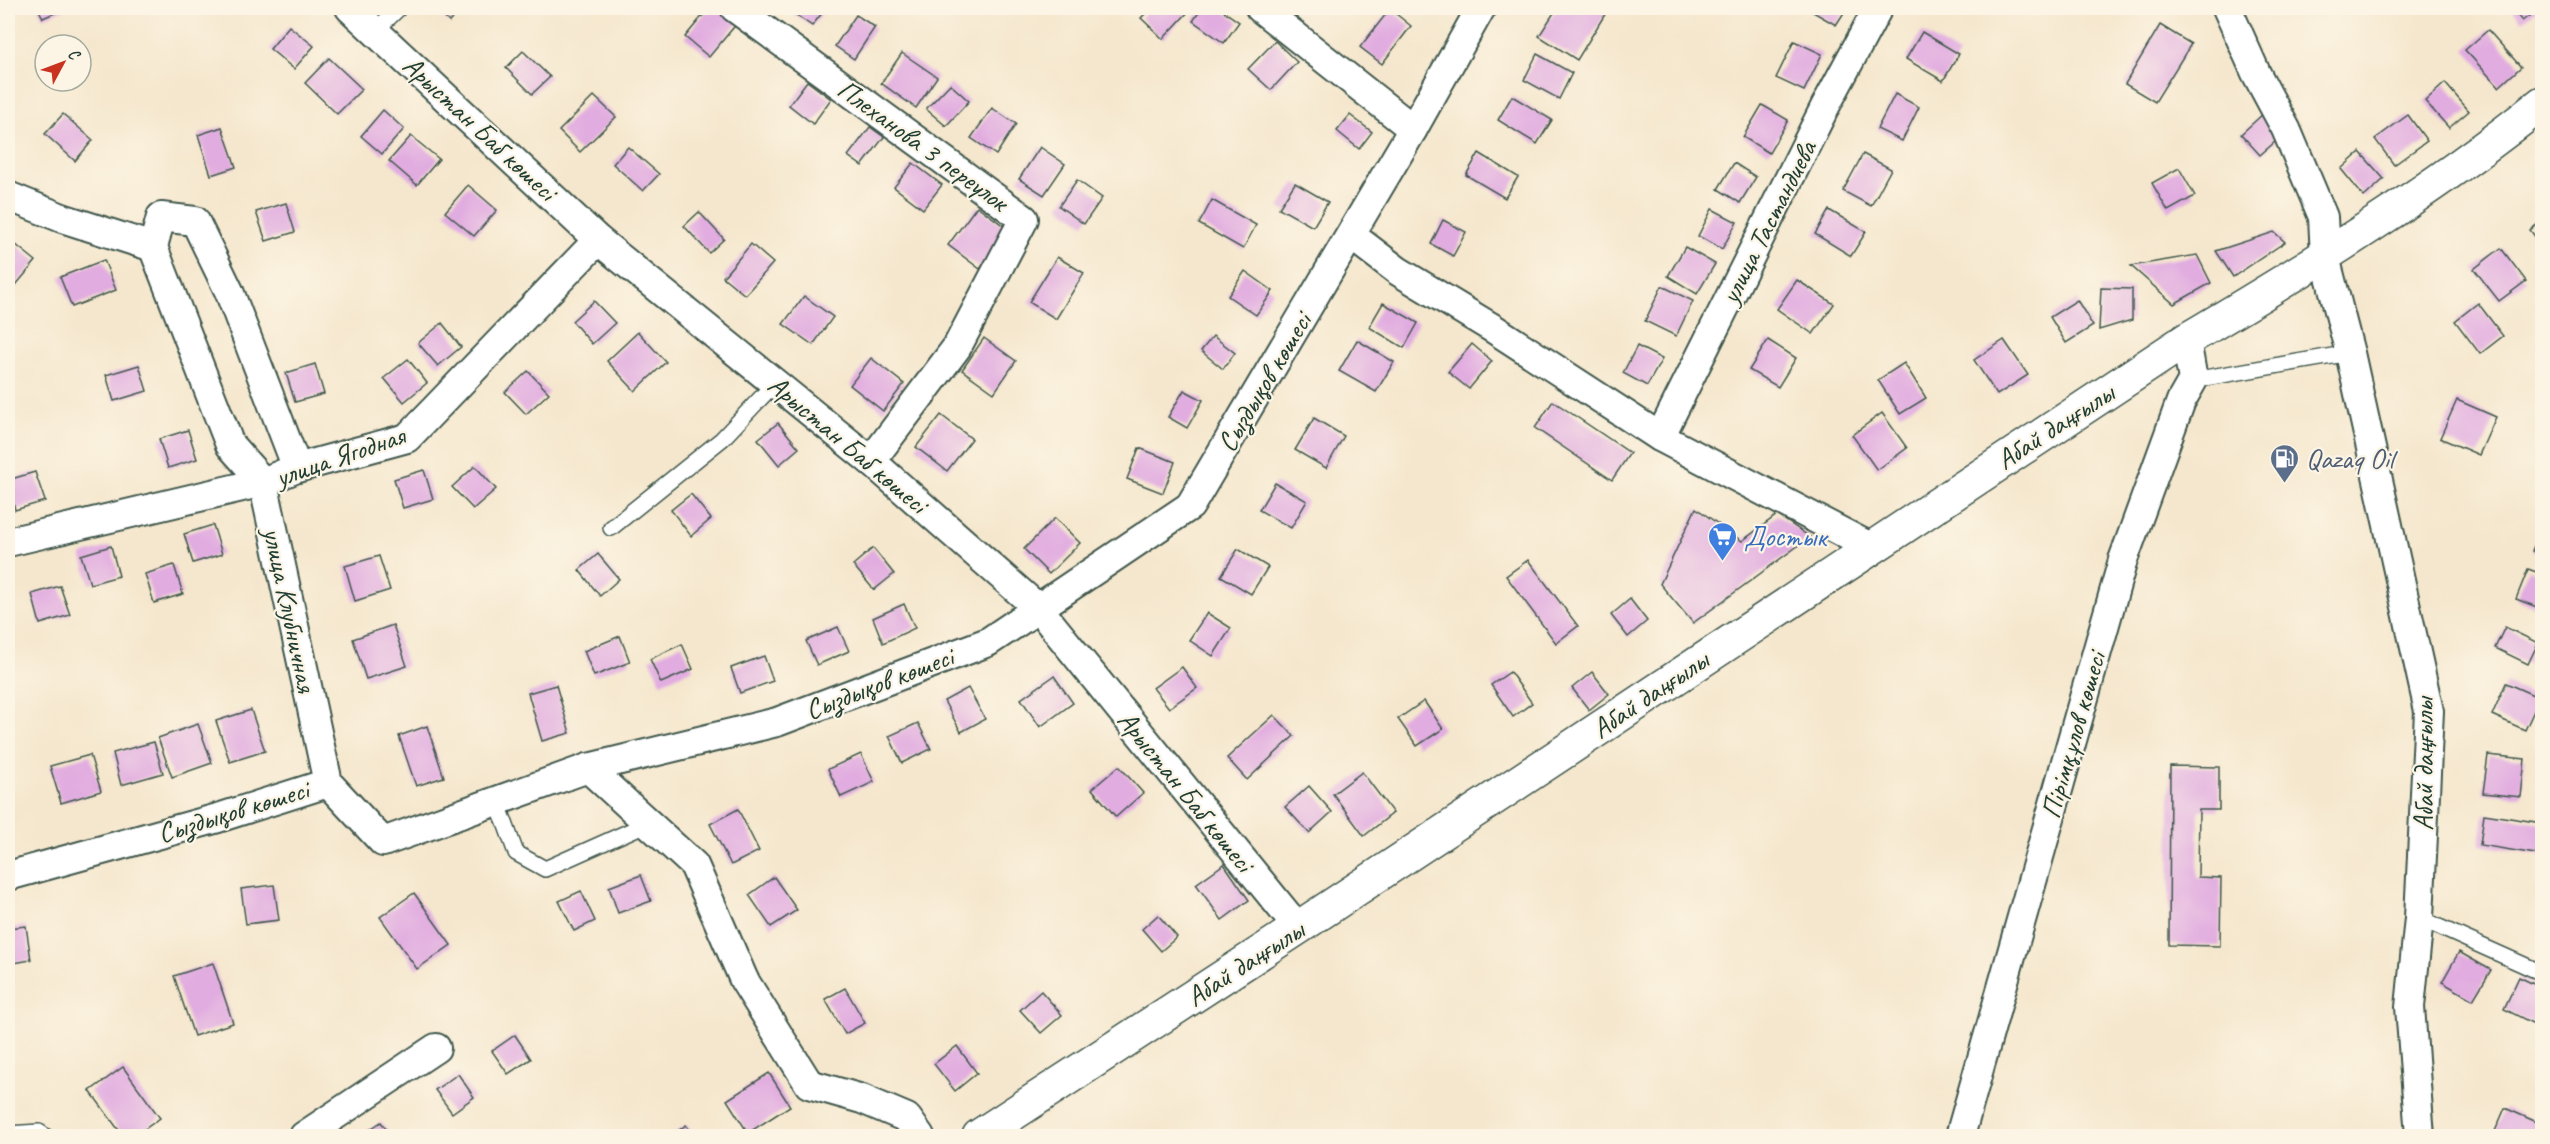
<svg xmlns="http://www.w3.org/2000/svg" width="2550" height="1144" font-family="Caveat,sans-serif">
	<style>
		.building { fill: #e1ace0 }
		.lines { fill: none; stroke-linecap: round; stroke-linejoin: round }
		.lane-casing { stroke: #3f564b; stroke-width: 18 }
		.street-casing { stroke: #3f564b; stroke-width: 32 }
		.secondary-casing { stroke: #3f564b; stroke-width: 36 }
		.lane { stroke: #fff; stroke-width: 15 }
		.street { stroke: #fff; stroke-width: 28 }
		.secondary { stroke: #fff; stroke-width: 33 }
		.labels { text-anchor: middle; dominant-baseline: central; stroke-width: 4.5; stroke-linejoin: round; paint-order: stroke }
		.street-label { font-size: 28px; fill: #1f3d34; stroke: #fcf5e5 }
		.service-label { font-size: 28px; fill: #4e5e75; stroke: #fcf5e5; text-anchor: start }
		.shop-label { font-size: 28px; fill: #366cbe; stroke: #fcf5e5; text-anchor: start }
	</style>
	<rect width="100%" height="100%" fill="#fcf5e5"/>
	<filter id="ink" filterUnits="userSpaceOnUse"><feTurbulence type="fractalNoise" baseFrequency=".0167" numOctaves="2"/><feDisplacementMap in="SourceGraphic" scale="12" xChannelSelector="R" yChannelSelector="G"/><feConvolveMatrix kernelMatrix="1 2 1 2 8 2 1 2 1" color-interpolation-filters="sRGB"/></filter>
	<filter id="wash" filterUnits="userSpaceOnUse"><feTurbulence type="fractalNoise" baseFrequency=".008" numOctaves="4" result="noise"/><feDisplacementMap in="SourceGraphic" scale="24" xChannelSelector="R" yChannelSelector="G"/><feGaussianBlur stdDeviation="1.35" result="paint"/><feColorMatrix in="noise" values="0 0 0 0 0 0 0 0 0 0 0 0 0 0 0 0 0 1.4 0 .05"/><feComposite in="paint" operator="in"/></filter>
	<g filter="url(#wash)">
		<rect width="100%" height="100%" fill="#f5e7cd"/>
		<g id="blocks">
			<!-- building -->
			<g class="building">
				<path d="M 38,8 L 66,8 L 43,18 Z"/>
				<path d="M 435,8 L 464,8 L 449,22 Z"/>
				<path d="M 709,8 L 720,8 L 738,22 L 709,57 L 685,37 Z"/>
				<path d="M 786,8 L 826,8 L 812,26 Z"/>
				<path d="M 1151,8 L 1185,8 L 1189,11 L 1163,39 L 1141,18 Z"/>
				<path d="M 1202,8 L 1219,8 L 1239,22 L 1224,43 L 1193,21 Z"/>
				<path d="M 1557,8 L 1601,8 L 1607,11 L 1577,60 L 1539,36 Z"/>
				<path d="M 1806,8 L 1847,8 L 1836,25 Z"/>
				<path d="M 2511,8 L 2540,8 L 2522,21 Z"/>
				<path d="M 1390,9 L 1411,26 L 1382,64 L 1360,47 Z"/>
				<path d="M 856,15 L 875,27 L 854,59 L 835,46 Z"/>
				<path d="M 2160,25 L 2191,44 L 2155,102 L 2125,84 Z"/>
				<path d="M 289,26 L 314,46 L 294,69 L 270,49 Z"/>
				<path d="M 2488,30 L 2521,67 L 2499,87 L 2465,50 Z"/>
				<path d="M 1922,32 L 1959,54 L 1943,81 L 1906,59 Z"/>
				<path d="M 1275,41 L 1297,62 L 1271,90 L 1248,69 Z"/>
				<path d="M 1794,41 L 1822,54 L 1804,91 L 1776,78 Z"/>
				<path d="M 523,51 L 550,77 L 532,94 L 506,68 Z"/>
				<path d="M 902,53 L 937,77 L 916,108 L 881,83 Z"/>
				<path d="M 1537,54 L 1572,73 L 1559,99 L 1524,80 Z"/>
				<path d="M 329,58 L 362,89 L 337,114 L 305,83 Z"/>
				<path d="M 807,81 L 831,99 L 813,124 L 789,105 Z"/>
				<path d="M 2445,83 L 2469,111 L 2449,128 L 2425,101 Z"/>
				<path d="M 950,84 L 969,101 L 946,126 L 926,109 Z"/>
				<path d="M 1895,94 L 1919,107 L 1902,141 L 1877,129 Z"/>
				<path d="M 594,96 L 616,117 L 580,152 L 559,131 Z"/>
				<path d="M 1512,96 L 1552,120 L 1537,144 L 1498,120 Z"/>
				<path d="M 1762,105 L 1788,120 L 1769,153 L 1743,137 Z"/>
				<path d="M 992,108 L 1016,124 L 996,155 L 971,138 Z"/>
				<path d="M 383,110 L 404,129 L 382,154 L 361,136 Z"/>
				<path d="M 2264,113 L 2283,135 L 2260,155 L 2241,134 Z"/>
				<path d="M 63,114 L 93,140 L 75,161 L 45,134 Z"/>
				<path d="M 1350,115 L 1372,132 L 1359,149 L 1337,131 Z"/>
				<path d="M 2408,115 L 2427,141 L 2394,165 L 2375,139 Z"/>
				<path d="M 222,127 L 236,167 L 211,175 L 198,135 Z"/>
				<path d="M 870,127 L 884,137 L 862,166 L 848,156 Z"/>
				<path d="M 411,136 L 439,159 L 417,185 L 389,161 Z"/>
				<path d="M 628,147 L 659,174 L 643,191 L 613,164 Z"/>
				<path d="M 1040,147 L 1065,164 L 1044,195 L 1019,179 Z"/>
				<path d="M 2360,152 L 2384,179 L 2364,197 L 2341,169 Z"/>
				<path d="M 1479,153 L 1518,177 L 1505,198 L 1466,175 Z"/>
				<path d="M 1863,154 L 1891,169 L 1871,206 L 1843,191 Z"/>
				<path d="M 913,163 L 942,185 L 923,209 L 894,187 Z"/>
				<path d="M 1734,163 L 1756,177 L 1740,203 L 1718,189 Z"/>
				<path d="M 2179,168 L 2195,196 L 2168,211 L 2152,183 Z"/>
				<path d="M 1077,180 L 1102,198 L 1084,224 L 1059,206 Z"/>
				<path d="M 1295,183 L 1328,202 L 1313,227 L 1279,208 Z"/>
				<path d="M 468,185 L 497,210 L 474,236 L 445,212 Z"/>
				<path d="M 1212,200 L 1256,225 L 1243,249 L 1199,224 Z"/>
				<path d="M 286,203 L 295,232 L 266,241 L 256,212 Z"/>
				<path d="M 977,206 L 1009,230 L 980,269 L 948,245 Z"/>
				<path d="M 1712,209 L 1737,222 L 1722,249 L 1698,236 Z"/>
				<path d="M 1829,210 L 1866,232 L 1851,256 L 1815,234 Z"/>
				<path d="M 699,212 L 724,239 L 709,253 L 684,226 Z"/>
				<path d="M 1443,220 L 1466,232 L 1453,256 L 1431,244 Z"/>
				<path d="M 2542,221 L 2542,246 L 2530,230 Z"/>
				<path d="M 2274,232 L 2285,242 L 2233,277 L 2216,251 Z"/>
				<path d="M 15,244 L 36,261 L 16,285 L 8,278 L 8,253 Z"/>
				<path d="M 751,244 L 773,263 L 745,295 L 723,277 Z"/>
				<path d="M 1685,247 L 1715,264 L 1697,294 L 1668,276 Z"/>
				<path d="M 2501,248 L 2526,281 L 2499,301 L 2474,269 Z"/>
				<path d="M 2197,255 L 2211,283 L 2174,304 L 2131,266 Z"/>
				<path d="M 1057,257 L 1084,273 L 1056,319 L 1029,302 Z"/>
				<path d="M 104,260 L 116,290 L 72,307 L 60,277 Z"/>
				<path d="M 1245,271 L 1273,291 L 1256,315 L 1228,296 Z"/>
				<path d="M 1797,280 L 1834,304 L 1813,334 L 1777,309 Z"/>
				<path d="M 1662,286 L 1693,301 L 1676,336 L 1645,321 Z"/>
				<path d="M 2101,288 L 2132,289 L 2132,320 L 2099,330 Z"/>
				<path d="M 804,296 L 833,317 L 813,345 L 783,324 Z"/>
				<path d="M 2077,300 L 2093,326 L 2066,343 L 2050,317 Z"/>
				<path d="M 594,301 L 615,323 L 592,344 L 572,321 Z"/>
				<path d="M 1383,303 L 1418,323 L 1404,348 L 1369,327 Z"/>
				<path d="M 2478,303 L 2503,336 L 2480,354 L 2455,321 Z"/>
				<path d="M 442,323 L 461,347 L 438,366 L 418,343 Z"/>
				<path d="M 638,332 L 666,362 L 635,391 L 607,361 Z"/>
				<path d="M 1213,336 L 1235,353 L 1223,369 L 1201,351 Z"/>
				<path d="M 984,338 L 1016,361 L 994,393 L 962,370 Z"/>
				<path d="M 1357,340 L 1394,362 L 1376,392 L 1339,371 Z"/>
				<path d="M 1768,340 L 1796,358 L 1778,387 L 1749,370 Z"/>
				<path d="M 2004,340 L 2028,375 L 1997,395 L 1974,360 Z"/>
				<path d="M 1472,344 L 1492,361 L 1469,389 L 1448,372 Z"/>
				<path d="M 1637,346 L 1662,359 L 1647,386 L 1623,373 Z"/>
				<path d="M 871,358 L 904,384 L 883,411 L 850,385 Z"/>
				<path d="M 408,359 L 427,383 L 404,402 L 384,378 Z"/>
				<path d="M 1904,363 L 1926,398 L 1900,414 L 1878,380 Z"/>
				<path d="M 315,364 L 324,394 L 295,402 L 286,373 Z"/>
				<path d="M 139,365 L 147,391 L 114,401 L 106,375 Z"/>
				<path d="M 528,371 L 549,393 L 526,414 L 505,392 Z"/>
				<path d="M 1184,390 L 1203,400 L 1187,428 L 1168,417 Z"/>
				<path d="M 2457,400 L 2496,417 L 2479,455 L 2440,438 Z"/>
				<path d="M 1553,401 L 1630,453 L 1612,480 L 1535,428 Z"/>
				<path d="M 1882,413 L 1907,448 L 1877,470 L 1852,435 Z"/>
				<path d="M 941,415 L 972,439 L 947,471 L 916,447 Z"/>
				<path d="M 1314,418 L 1344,436 L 1326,468 L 1295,450 Z"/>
				<path d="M 778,423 L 799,448 L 779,465 L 758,439 Z"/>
				<path d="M 188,430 L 197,459 L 168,468 L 159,439 Z"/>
				<path d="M 1139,448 L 1175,462 L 1163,493 L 1127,479 Z"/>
				<path d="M 475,466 L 496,489 L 473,509 L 452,487 Z"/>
				<path d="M 424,470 L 433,499 L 403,508 L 394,479 Z"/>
				<path d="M 35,472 L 45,501 L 15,510 L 8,480 Z"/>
				<path d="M 1275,483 L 1307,501 L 1291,528 L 1259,510 Z"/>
				<path d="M 691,494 L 711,519 L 691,536 L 671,510 Z"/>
				<path d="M 1696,508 L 1742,541 L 1777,515 L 1810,537 L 1693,623 L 1660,584 Z"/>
				<path d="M 1055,518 L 1080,543 L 1049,574 L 1024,549 Z"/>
				<path d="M 213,525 L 222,554 L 193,563 L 184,534 Z"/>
				<path d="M 2542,527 L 2542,556 L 2532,551 Z"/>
				<path d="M 111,546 L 119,576 L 90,584 L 81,555 Z"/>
				<path d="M 873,548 L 894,574 L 874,590 L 853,565 Z"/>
				<path d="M 1238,549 L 1268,567 L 1251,594 L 1221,576 Z"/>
				<path d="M 598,554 L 619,579 L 600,596 L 579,570 Z"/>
				<path d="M 379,556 L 390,590 L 355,601 L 345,566 Z"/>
				<path d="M 1528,560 L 1578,626 L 1556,643 L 1506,576 Z"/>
				<path d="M 174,565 L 183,594 L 154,603 L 145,574 Z"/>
				<path d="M 2528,569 L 2542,574 L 2542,609 L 2516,599 Z"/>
				<path d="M 60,586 L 70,615 L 40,624 L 32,594 Z"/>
				<path d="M 1630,599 L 1647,621 L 1628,637 L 1611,615 Z"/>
				<path d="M 904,604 L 915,628 L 883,643 L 873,618 Z"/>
				<path d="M 1207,613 L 1231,628 L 1213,656 L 1189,640 Z"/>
				<path d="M 393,625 L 407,666 L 366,679 L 353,639 Z"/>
				<path d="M 838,627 L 849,651 L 817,665 L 806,641 Z"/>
				<path d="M 2505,627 L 2538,643 L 2528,664 L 2495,648 Z"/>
				<path d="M 620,636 L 630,662 L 594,676 L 584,651 Z"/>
				<path d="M 682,644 L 693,669 L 661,683 L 650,659 Z"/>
				<path d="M 764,656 L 773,681 L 740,693 L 731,668 Z"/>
				<path d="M 1182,667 L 1197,688 L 1169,708 L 1153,688 Z"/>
				<path d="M 1510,672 L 1532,703 L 1513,717 L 1491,685 Z"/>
				<path d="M 1592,672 L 1609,694 L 1589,710 L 1572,688 Z"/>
				<path d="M 1054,676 L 1073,703 L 1040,727 L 1021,699 Z"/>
				<path d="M 2506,683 L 2540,698 L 2525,730 L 2492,715 Z"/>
				<path d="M 556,685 L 570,733 L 542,741 L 528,693 Z"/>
				<path d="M 968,688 L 985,719 L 961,732 L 944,701 Z"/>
				<path d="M 1424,701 L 1443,729 L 1417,746 L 1398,719 Z"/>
				<path d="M 251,710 L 265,751 L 230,762 L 216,721 Z"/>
				<path d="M 1274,715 L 1294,736 L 1247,780 L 1227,758 Z"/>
				<path d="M 918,723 L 931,749 L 902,763 L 889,736 Z"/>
				<path d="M 198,724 L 212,763 L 172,777 L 158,738 Z"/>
				<path d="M 427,726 L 444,777 L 416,786 L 399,736 Z"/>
				<path d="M 154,742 L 163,773 L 121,785 L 113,753 Z"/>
				<path d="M 861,754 L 874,782 L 841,797 L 828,769 Z"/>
				<path d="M 90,755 L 101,791 L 61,803 L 50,766 Z"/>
				<path d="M 2488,755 L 2525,759 L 2521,797 L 2483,793 Z"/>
				<path d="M 1119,766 L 1143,793 L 1116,817 L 1092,789 Z"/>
				<path d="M 2170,766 L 2219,767 L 2219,810 L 2199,810 L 2198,877 L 2221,878 L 2220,946 L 2169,945 Z"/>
				<path d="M 1362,772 L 1393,813 L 1364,836 L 1333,794 Z"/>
				<path d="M 1309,786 L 1332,812 L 1309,833 L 1285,807 Z"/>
				<path d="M 738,809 L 759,851 L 731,865 L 710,824 Z"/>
				<path d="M 2484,814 L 2542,823 L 2542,855 L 2480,845 Z"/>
				<path d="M 1224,864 L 1249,900 L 1222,920 L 1196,884 Z"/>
				<path d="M 641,875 L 651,901 L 618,913 L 609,887 Z"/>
				<path d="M 774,877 L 797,910 L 771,927 L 749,895 Z"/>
				<path d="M 274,885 L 279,920 L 246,924 L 241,889 Z"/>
				<path d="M 581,891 L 595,921 L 574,931 L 559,901 Z"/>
				<path d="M 414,893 L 451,945 L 417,969 L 380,917 Z"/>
				<path d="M 1158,915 L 1177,937 L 1161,951 L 1142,929 Z"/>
				<path d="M 26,926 L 31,960 L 8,964 L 8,928 Z"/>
				<path d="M 2459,952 L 2491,970 L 2473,1000 L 2442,982 Z"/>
				<path d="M 213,963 L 233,1023 L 194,1036 L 174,976 Z"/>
				<path d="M 2519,977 L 2542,988 L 2542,1028 L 2504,1009 Z"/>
				<path d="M 845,988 L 865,1023 L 845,1034 L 825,999 Z"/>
				<path d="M 1041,991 L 1062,1015 L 1041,1033 L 1020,1010 Z"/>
				<path d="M 515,1035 L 531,1059 L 508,1074 L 492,1051 Z"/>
				<path d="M 957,1046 L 977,1073 L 955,1091 L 934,1064 Z"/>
				<path d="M 123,1067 L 160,1118 L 135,1136 L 123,1136 L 90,1091 Z"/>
				<path d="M 769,1073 L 790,1106 L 748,1133 L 727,1100 Z"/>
				<path d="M 458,1074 L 474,1097 L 452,1113 L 435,1090 Z"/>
				<path d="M 2505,1108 L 2539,1123 L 2533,1136 L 2493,1136 Z"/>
				<path d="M 381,1122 L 391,1136 L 360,1136 Z"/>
				<path d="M 686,1125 L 695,1136 L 671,1136 Z"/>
			</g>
		</g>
	</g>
	<g filter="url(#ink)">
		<use href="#blocks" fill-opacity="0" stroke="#3f564b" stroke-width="1.5"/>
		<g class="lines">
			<defs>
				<g id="lane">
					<path d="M 376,30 L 399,8"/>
					<path d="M 2193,380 L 2350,353"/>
					<path d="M 611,528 L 722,439 L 775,383"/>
					<path d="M 497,801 L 516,853 L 545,869 L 648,823"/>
					<path d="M 2419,918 L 2542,973"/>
					<path d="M 8,1134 L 39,1132 L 45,1136"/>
				</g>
				<g id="street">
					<path d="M 350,8 L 598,240 L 871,461 L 1038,608 L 1298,928"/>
					<path d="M 735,8 L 1024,219 L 957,347 L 871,461"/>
					<path d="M 1260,8 L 1413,129"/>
					<path d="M 2227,8 L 2256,73 L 2286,129 L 2323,217 L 2325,257 L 2350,353 L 2429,711 L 2419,918 L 2410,1007 L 2420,1136"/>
					<path d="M 8,196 L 62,218 L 153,247"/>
					<path d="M 1351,235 L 1398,271 L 1494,329 L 1660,437 L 1872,548"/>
					<path d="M 1660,437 L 1826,105 L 1878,8"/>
					<path d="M 297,468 L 229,291 L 195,221 L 161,217 L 153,247 L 230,445 L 263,482 L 328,783"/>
					<path d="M 8,542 L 263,482 L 297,468 L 407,438 L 598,240"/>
					<path d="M 588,768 L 694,865 L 744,980 L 809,1084 L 862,1099 L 907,1118 L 920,1136"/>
					<path d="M 8,876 L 218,818 L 328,783 L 383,842 L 588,768 L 777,722 L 988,642 L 1190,506 L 1413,129 L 1481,8"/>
					<path d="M 304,1136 L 436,1048"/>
					<path d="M 1960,1136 L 2123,560 L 2181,401 L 2193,380 L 2186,340"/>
				</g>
				<path id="secondary" d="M 979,1136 L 1298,928 L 2186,340 C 2309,267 2431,192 2542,103"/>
			</defs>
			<!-- lane casing -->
			<use href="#lane" class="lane-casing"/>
			<!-- street casing -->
			<use href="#street" class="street-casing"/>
			<!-- secondary casing -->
			<use href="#secondary" class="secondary-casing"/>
			<!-- lane -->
			<use href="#lane" class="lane"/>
			<!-- street -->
			<use href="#street" class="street"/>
			<!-- secondary -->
			<use href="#secondary" class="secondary"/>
		</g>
	</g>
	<!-- icons -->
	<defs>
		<symbol id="fuel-pin" viewBox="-11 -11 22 30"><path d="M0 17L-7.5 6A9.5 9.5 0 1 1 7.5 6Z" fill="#5c6f8a" stroke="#fcf5e5"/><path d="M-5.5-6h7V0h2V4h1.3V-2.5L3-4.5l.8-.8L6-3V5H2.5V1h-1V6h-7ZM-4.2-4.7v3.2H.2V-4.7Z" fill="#fff"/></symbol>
		<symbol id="supermarket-pin" viewBox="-11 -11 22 30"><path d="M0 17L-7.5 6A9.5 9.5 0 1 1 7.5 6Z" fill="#3f7fe0" stroke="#fcf5e5"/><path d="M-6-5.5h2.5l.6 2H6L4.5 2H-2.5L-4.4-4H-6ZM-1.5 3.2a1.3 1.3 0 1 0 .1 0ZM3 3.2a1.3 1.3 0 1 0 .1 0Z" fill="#fff"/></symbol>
	</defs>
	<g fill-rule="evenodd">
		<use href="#fuel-pin" x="2268" y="442" width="33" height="45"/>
		<use href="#supermarket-pin" x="1706" y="520" width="33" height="45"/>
	</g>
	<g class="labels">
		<!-- street labels -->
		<g class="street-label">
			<text transform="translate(480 128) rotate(43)">Арыстан Баб көшесі</text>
			<text transform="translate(923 145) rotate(36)">Плеханова 3 переулок</text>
			<text transform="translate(1768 222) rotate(-63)">улица Тастандиева</text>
			<text transform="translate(1264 382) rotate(-59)">Сыздықов көшесі</text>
			<text transform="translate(2055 426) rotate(-33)">Абай даңғылы</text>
			<text transform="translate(848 444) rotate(40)">Арыстан Баб көшесі</text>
			<text transform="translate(340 456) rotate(-19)">улица Ягодная</text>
			<text transform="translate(290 610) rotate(78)">улица Клубничная</text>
			<text transform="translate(879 683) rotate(-21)">Сыздықов көшесі</text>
			<text transform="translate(1650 694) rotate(-34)">Абай даңғылы</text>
			<text transform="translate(2073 735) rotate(-74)">Пірімқұлов көшесі</text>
			<text transform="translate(2423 764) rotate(-90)">Абай даңғылы</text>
			<text transform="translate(1186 791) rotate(51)">Арыстан Баб көшесі</text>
			<text transform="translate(233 811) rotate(-17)">Сыздықов көшесі</text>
			<text transform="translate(1245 963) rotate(-33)">Абай даңғылы</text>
		</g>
		<!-- service labels -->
		<g class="service-label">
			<text x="2306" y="458">Qazaq Oil</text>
		</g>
		<!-- shop labels -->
		<g class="shop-label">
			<text x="1744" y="536">Достык</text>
		</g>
	</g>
	<!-- margin -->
	<rect width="2550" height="1144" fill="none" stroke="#fcf5e5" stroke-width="30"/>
	<!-- north arrow -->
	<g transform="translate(63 63) rotate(49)"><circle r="28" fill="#fcf5e5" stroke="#a4ab9e" stroke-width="1.5"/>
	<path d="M0-4.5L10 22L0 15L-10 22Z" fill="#c8321e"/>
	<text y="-9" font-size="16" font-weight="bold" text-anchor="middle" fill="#1f3d34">С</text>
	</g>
</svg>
